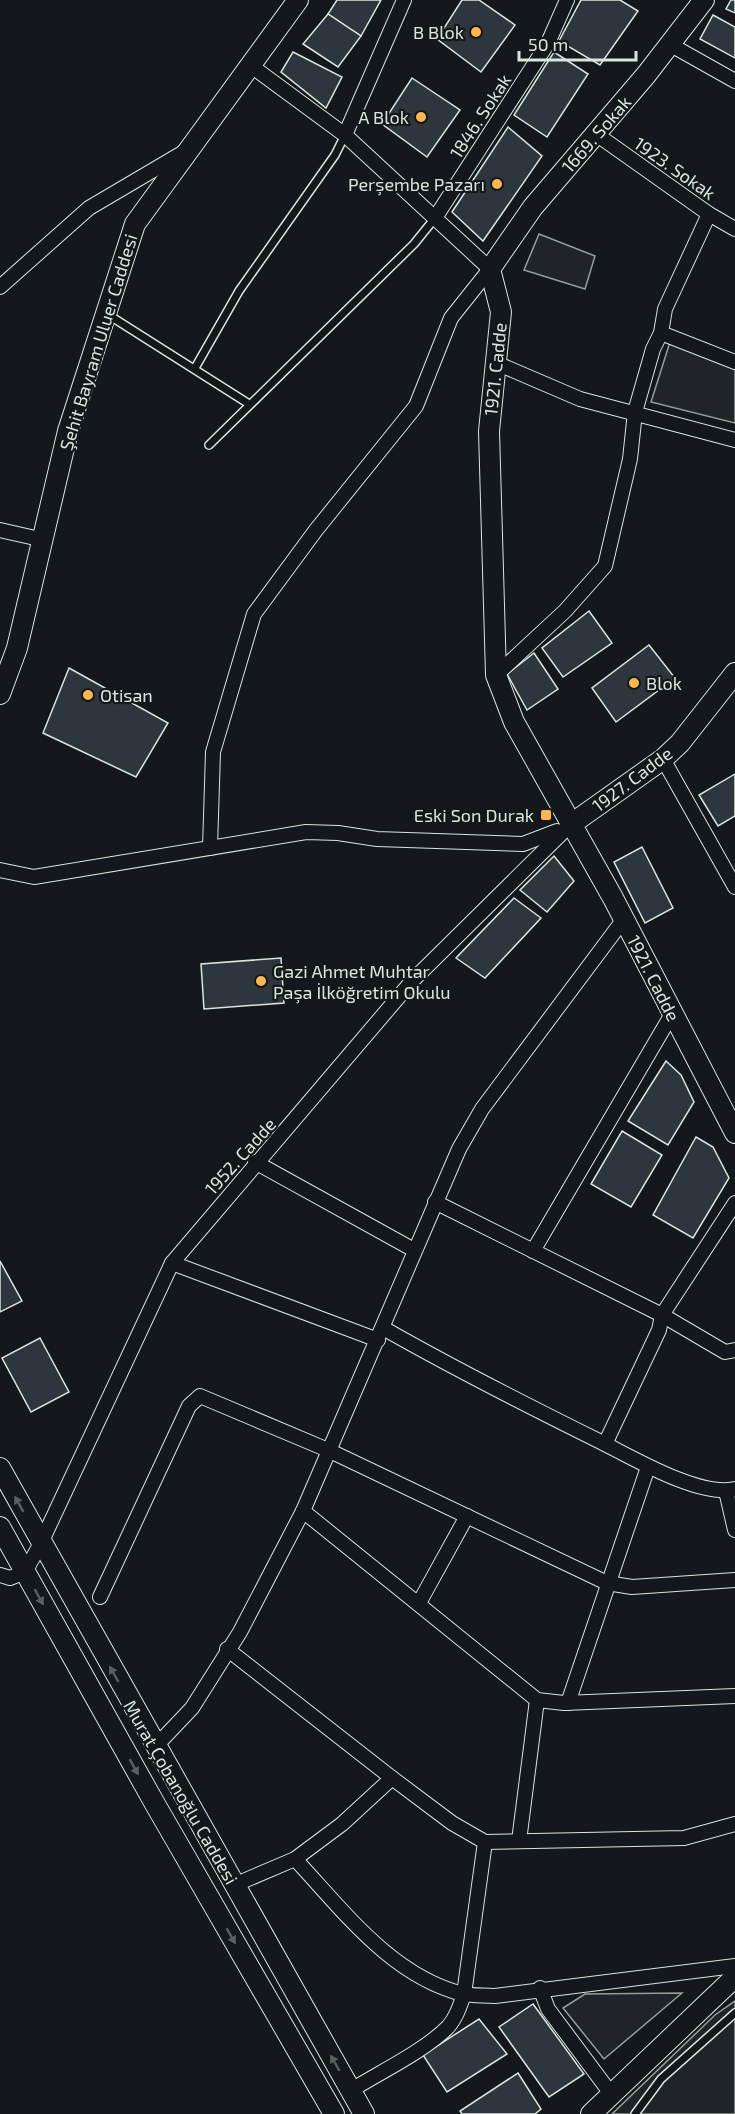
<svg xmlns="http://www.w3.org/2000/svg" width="735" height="2114" font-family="'Exo 2',sans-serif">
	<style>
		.green { fill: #202428; stroke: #939e99; stroke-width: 1.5 }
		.building { fill: #2c363c; stroke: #d8e6dc; stroke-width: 1.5 }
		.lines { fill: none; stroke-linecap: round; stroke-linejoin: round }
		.lane-casing { stroke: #d8e6dc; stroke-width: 10 }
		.street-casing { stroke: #d8e6dc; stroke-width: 16 }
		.secondary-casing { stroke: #d8e6dc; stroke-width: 22 }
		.lane { stroke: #14181c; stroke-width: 7 }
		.street { stroke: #14181c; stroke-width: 14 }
		.secondary { stroke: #14181c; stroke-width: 20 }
		.oneway { fill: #59605f }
		.poi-dot { fill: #ffb74d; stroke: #14181c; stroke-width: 2 }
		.labels { text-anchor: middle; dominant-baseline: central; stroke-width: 4.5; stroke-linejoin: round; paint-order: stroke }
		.poi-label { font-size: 18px; fill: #d8e6dc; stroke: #14181c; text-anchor: end }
		.street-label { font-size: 18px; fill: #d8e6dc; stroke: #14181c }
	</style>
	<rect width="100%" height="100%" fill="#14181c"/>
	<!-- green -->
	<g class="green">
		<path d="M 539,234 L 595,256 L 585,289 L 524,270 Z"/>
		<path d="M 670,342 L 735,368 L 735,423 L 651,402 Z"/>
		<path d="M 682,1993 L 604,2059 L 563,2008 L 585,1994 Z"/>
		<path d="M 735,2001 L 735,2114 L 612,2114 L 715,2015 Z"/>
	</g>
	<!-- building -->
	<g class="building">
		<path d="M 337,0 L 381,0 L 361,36 L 328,14 Z"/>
		<path d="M 462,0 L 479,0 L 515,25 L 481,72 L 437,39 Z"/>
		<path d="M 581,0 L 620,0 L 638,11 L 600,65 L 559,41 Z"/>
		<path d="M 731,0 L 735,0 L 735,13 L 726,9 Z"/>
		<path d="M 328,14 L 361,36 L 338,67 L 303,44 Z"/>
		<path d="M 713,15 L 735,27 L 735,58 L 700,39 Z"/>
		<path d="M 293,52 L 342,77 L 326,108 L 281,72 Z"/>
		<path d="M 554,52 L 588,74 L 547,137 L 514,115 Z"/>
		<path d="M 412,78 L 460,110 L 427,157 L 382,124 Z"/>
		<path d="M 508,127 L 542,156 L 483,241 L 452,212 Z"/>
		<path d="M 589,611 L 612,643 L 563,677 L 542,648 Z"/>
		<path d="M 649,645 L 675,678 L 616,722 L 592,688 Z"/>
		<path d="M 534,653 L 558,689 L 527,710 L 507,674 Z"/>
		<path d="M 69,668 L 168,723 L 136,777 L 43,733 Z"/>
		<path d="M 735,774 L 735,816 L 718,826 L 699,795 Z"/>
		<path d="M 642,847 L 673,908 L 645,923 L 614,862 Z"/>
		<path d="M 554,856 L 574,881 L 547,912 L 520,890 Z"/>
		<path d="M 514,898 L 541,918 L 485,978 L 456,958 Z"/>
		<path d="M 281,958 L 284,1003 L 204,1009 L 201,964 Z"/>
		<path d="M 666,1061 L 681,1075 L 694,1102 L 668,1145 L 628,1121 Z"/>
		<path d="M 622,1131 L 662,1155 L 631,1207 L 591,1184 Z"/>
		<path d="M 696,1137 L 713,1147 L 729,1178 L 693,1238 L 653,1215 Z"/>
		<path d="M 0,1261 L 22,1301 L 0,1312 Z"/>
		<path d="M 40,1338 L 69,1392 L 31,1412 L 2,1358 Z"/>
		<path d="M 533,2004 L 584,2074 L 549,2097 L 499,2027 Z"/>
		<path d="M 479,2019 L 507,2054 L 447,2092 L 423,2055 Z"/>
		<path d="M 518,2073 L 541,2109 L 535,2114 L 462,2114 L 460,2111 Z"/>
	</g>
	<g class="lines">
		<defs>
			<g id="lane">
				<path d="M 107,314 L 249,404"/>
				<path d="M 195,368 L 239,291 L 335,155 L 345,135"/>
				<path d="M 209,445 L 414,244 L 435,218"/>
				<path d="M 635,2114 L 661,2079 L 735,2013"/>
			</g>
			<g id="street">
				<path d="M 671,45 L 735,81"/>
				<path d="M 596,134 L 709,214 L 735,229"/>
				<path d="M 345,135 L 404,0"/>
				<path d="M 435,218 L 548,43 L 567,0"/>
				<path d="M 0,287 L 89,208 L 184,152"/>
				<path d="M 661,333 L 735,362"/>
				<path d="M 496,363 L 580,399 L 735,440"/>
				<path d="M 0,530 L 44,540"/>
				<path d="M 496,675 L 565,611 L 605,566 L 630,459 L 635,412 L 653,349 L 661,333 L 665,309 L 709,214"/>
				<path d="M 663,759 L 735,887"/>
				<path d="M 210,848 L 213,752 L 254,614 L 316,530 L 416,406 L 451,318 L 490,269 L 345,135 L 250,65"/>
				<path d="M 0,870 L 34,877 L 306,832 L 338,833 L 377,839 L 523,844 L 557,831"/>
				<path d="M 255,1162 L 414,1250"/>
				<path d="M 435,1202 L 662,1315 L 725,1352 L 735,1350"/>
				<path d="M 533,1251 L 672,1014"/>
				<path d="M 172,1263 L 378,1340"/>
				<path d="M 383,1328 C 455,1369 528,1406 603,1443 C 633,1458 701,1498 735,1489"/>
				<path d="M 605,1444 L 659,1330 L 662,1315 L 735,1203"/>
				<path d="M 726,1491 L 735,1530"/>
				<path d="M 303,1511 L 537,1700 L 564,1703 L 735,1696"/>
				<path d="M 0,1575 L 10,1578 L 25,1572 L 41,1543 L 172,1263 L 413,980 L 570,825"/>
				<path d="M 100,1597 L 189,1406 L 200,1396 L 328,1450 L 607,1583 L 632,1587 L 735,1580"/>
				<path d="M 419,1603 L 467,1516"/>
				<path d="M 227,1649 L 392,1778 L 452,1823 L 485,1842 L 684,1838 L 735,1824"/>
				<path d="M 568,1703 L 648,1467"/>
				<path d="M 155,1747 L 192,1708 L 240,1632 L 303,1511 L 459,1149 L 482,1109 L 624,919"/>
				<path d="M 519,1841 L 537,1700"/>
				<path d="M 295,1859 C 343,1910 391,1976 463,1994 C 473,1996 485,1995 495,1996 L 735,1966"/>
				<path d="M 234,1885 L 295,1859 L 342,1824 L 392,1778"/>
				<path d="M 540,1988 L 548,2009 L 612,2095"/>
				<path d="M 350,2091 C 380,2072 423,2052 448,2027 C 456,2018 460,2006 464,1994 L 485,1842"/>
			</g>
			<g id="secondary">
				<path d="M 704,0 L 646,75 L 533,207 L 490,269 L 501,312 L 489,431 L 496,675 L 514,722 L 613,898 L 735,1133"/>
				<path d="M 0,694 L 17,648 L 68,431 L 135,224 L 298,0"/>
				<path d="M 570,825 L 663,759 L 680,743 L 735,673"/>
				<path d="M 0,1468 L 364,2114"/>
				<path d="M 0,1527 L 155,1804 L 334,2114"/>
				<path d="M 591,2114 L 735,1977"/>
			</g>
		</defs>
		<!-- lane casing -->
		<use href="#lane" class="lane-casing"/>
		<!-- street casing -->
		<use href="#street" class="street-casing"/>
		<!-- secondary casing -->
		<use href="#secondary" class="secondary-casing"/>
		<!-- lane -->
		<use href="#lane" class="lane"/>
		<!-- street -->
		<use href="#street" class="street"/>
		<!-- secondary -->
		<use href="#secondary" class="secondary"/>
	</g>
	<!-- one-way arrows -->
	<defs><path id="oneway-solid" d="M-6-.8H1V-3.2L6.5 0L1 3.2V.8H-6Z" transform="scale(1.5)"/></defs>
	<g class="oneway">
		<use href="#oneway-solid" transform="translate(19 1504) rotate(-119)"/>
		<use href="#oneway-solid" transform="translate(39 1597) rotate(61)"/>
		<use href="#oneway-solid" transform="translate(114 1674) rotate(-120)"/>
		<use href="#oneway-solid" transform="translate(134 1767) rotate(61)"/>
		<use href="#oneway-solid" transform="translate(231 1936) rotate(60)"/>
		<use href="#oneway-solid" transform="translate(335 2063) rotate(-120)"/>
	</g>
	<!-- markers -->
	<g class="poi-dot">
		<circle cx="476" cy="32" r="6"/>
		<circle cx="421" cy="117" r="6"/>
		<circle cx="497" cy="184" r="6"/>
		<circle cx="634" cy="683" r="6"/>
		<circle cx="88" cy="695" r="6"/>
		<rect x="540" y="809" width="12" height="12" rx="3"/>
		<circle cx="261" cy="981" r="6"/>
	</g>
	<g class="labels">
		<!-- poi labels -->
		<g class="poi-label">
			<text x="464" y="32">B Blok</text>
			<text x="409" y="117">A Blok</text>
			<text x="485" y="184">Perşembe Pazarı</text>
			<text x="646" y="683" text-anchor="start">Blok</text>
			<text x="100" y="695" text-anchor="start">Otisan</text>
			<text x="534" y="815">Eski Son Durak</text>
			<text x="273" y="971" text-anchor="start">Gazi Ahmet Muhtar<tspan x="273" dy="21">Paşa İlköğretim Okulu</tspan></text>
		</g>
		<!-- street labels -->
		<g class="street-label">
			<text transform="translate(480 116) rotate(-57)">1846. Sokak</text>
			<text transform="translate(596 134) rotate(-49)">1669. Sokak</text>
			<text transform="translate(675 168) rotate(35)">1923. Sokak</text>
			<text transform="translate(98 342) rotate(-73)">Şehit Bayram Uluer Caddesi</text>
			<text transform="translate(495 369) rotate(-84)">1921. Cadde</text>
			<text transform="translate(632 779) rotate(-37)">1927. Cadde</text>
			<text transform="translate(654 978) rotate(63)">1921. Cadde</text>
			<text transform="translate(240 1156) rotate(-48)">1952. Cadde</text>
			<text transform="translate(181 1792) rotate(60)">Murat Çobanoğlu Caddesi</text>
		</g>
	</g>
	<!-- scale -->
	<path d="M519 51v9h117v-9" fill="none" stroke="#d8e6dc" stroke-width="3"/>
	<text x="528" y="51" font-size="18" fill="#d8e6dc" stroke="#14181c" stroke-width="4.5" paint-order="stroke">50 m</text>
</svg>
